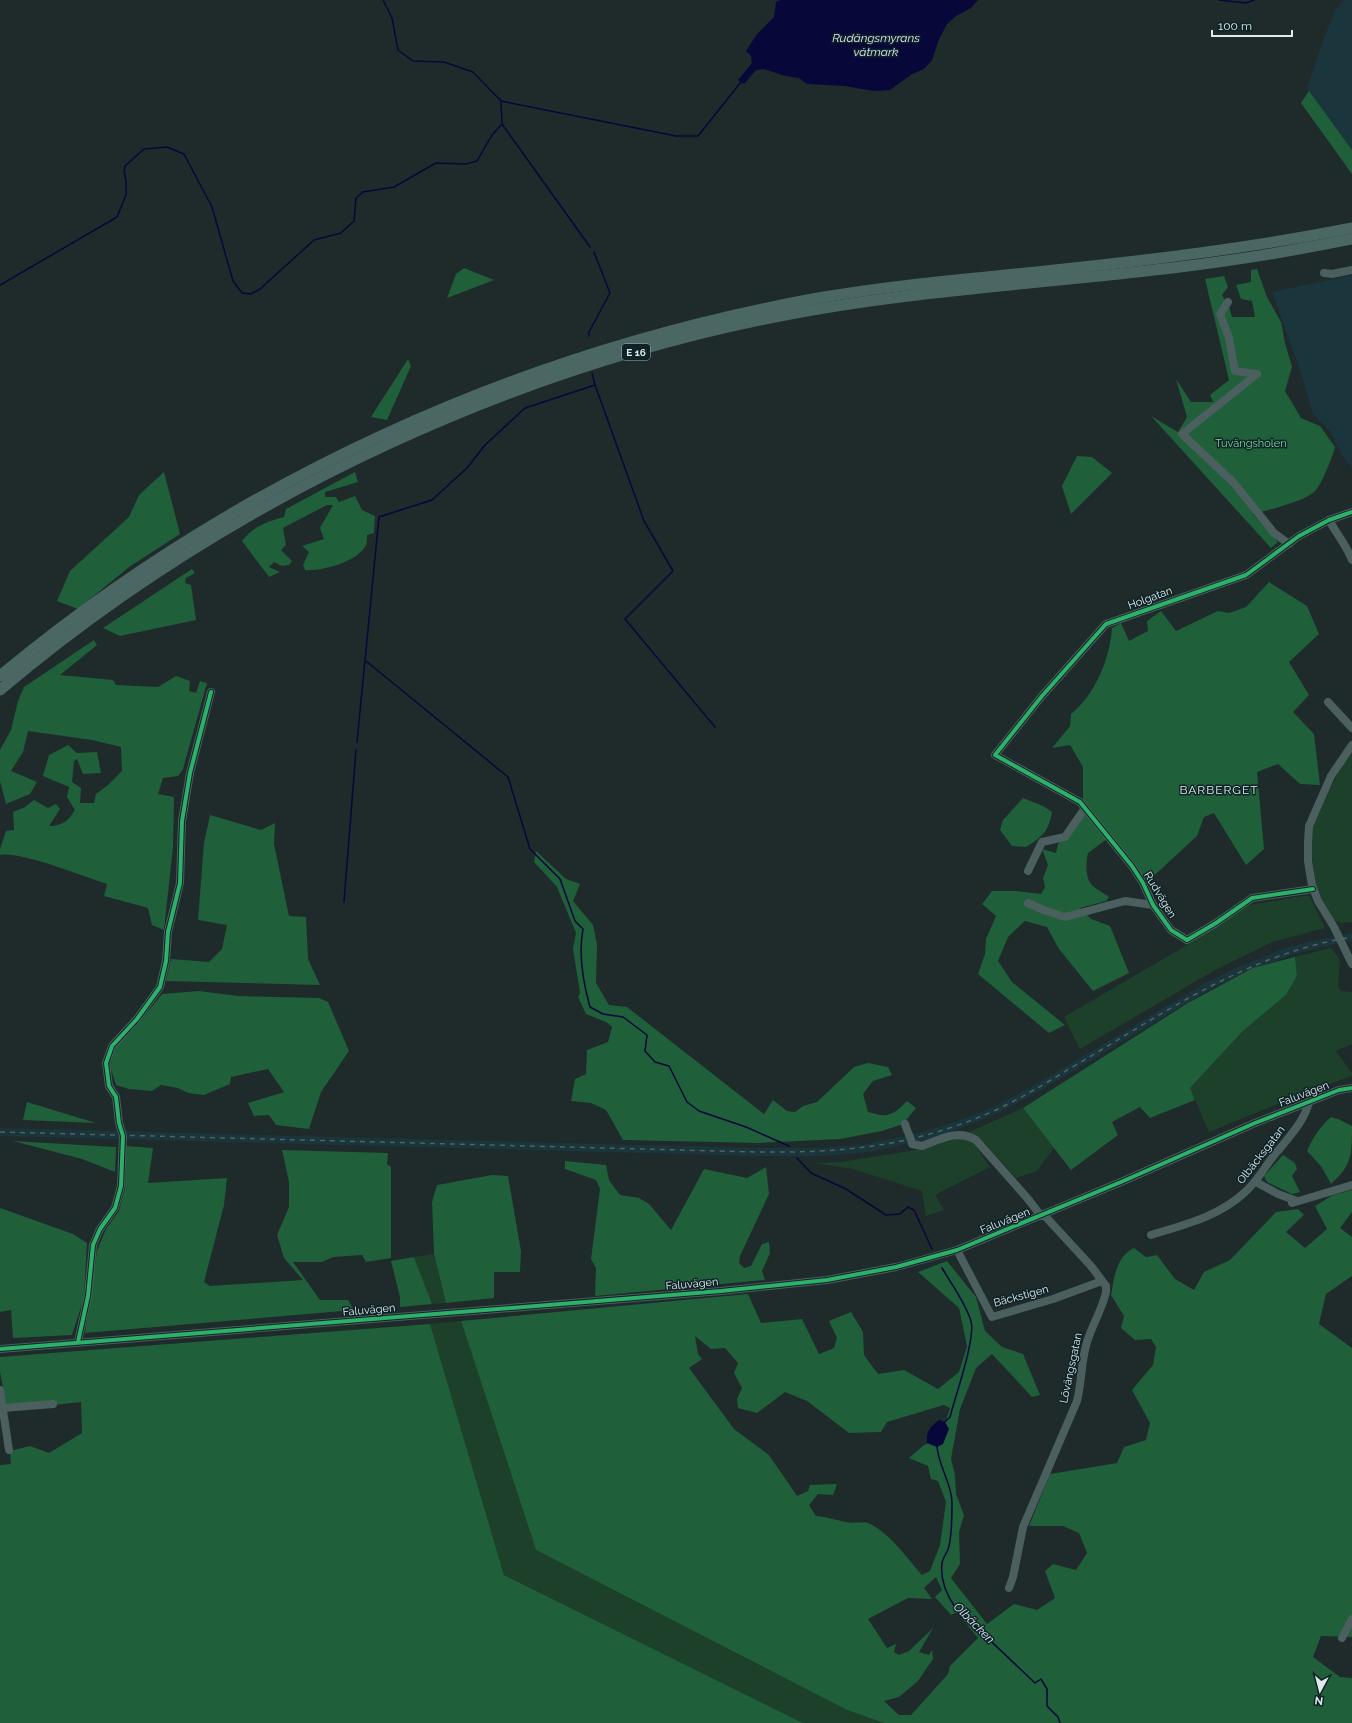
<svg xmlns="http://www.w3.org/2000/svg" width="1352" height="1723" font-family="Raleway,sans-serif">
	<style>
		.built { fill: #1a353b }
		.green { fill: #1d402b }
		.forest { fill: #1f5f3a; fill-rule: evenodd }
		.water { fill: #08073a }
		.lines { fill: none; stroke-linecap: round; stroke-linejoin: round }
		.stream { stroke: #08073a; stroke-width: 1.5 }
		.minor { stroke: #4a5f5e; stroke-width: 8 }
		.highway { stroke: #4a6764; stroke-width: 11 }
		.rail { stroke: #526261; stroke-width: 1.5; stroke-dasharray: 5 5; stroke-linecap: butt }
		.cycleway-casing { stroke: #0f2327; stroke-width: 6 }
		.cycleway { stroke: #2db169; stroke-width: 4 }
		.labels { text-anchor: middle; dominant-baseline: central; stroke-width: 3; stroke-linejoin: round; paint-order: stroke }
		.shield { fill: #0f2327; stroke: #a0afb2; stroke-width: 1 }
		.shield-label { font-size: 10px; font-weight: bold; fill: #deebed }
		.park-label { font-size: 11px; fill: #7bdb9b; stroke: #0f2327 }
		.street-label { font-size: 11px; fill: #deebed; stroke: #0f2327 }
		.water-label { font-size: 12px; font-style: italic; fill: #dee4f6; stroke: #0f2327 }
		.neighbourhood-label { font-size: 12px; letter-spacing: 1px; fill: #deebed; stroke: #0f2327 }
	</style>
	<rect width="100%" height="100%" fill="#1f2a2b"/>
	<!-- built -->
	<g class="built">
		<path d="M 1344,0 L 1352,0 L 1352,150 L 1307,89 L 1324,38 L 1335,10 Z"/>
		<path d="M 1352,275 L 1352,467 L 1343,457 L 1330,431 L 1313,414 L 1300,370 L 1272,292 Z"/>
		<path d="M 1352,933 L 1352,941 L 1310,950 L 1283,958 L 1240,975 L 1211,989 L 1038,1092 L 998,1113 L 972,1124 L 926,1140 L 868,1152 L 824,1156 L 755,1156 L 0,1136 L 0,1128 L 755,1148 L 823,1148 L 867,1144 L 923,1132 L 969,1117 L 995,1106 L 1035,1085 L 1207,982 L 1236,968 L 1280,950 L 1308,942 Z"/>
	</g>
	<!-- green -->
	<g class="green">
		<path d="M 1352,754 L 1352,922 L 1341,923 L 1330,919 L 1316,885 L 1311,852 L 1312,827 L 1332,785 L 1343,764 Z"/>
		<path d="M 1309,895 L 1325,928 L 1272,942 L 1215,970 L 1080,1049 L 1064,1017 L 1189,944 L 1249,905 Z"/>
		<path d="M 1331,948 L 1340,960 L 1338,986 L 1341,991 L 1352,992 L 1352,1044 L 1336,1051 L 1352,1073 L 1352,1076 L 1304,1093 L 1209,1132 L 1190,1088 L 1243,1031 L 1286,995 L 1297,976 L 1295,957 Z"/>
		<path d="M 1023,1108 L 1054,1148 L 1037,1171 L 1016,1178 L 980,1138 L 969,1132 Z"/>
		<path d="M 964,1137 L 975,1145 L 990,1167 L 935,1195 L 944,1210 L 926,1216 L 922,1191 L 853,1169 L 813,1163 L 841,1162 L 928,1148 L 948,1139 Z"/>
		<path d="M 434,1254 L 446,1303 L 432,1304 L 414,1257 Z"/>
		<path d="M 461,1321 L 536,1550 L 847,1710 L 884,1723 L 803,1723 L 504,1575 L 430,1324 Z"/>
	</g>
	<!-- forest -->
	<g class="forest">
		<path d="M 1309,91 L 1352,150 L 1352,174 L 1301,103 Z"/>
		<path d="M 464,268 L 494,280 L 447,298 L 456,274 Z"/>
		<path d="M 1257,269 L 1267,297 L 1281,322 L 1285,343 L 1292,367 L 1285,391 L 1301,418 L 1320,426 L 1335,447 C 1333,456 1322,483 1316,490 C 1307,501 1268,510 1253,514 L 1278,542 L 1271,548 L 1151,416 L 1178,432 L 1187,417 L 1176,379 L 1191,402 L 1213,402 L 1210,395 L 1229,380 L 1205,279 L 1224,276 L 1228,287 L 1222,295 L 1229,306 L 1232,317 L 1255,317 L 1252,301 L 1241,299 L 1236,285 L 1251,282 L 1251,270 Z"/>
		<path d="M 408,359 L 411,366 L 387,420 L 371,417 Z"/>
		<path d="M 1077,456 L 1092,457 L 1112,473 L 1071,514 L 1062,486 Z"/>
		<path d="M 164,472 L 180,534 L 129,567 L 78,609 L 57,601 L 70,571 L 129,517 L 139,495 Z"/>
		<path d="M 355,472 L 358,482 L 325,492 L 325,497 L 336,497 L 339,502 L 355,496 L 362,510 L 375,516 L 374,533 L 367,535 C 367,538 367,542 366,545 C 359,561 321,572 305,570 L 303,565 L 309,552 L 302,546 L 324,539 L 320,528 L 333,505 L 327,505 L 283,528 L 286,545 L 281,550 L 292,561 L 289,565 L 282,566 L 274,562 L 269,567 L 280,572 L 269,577 L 242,541 C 252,527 268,521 284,517 L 286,509 Z"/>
		<path d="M 192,569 L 195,573 L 186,578 L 185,583 L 191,585 L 196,620 L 120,636 L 103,628 Z"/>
		<path d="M 1269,582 L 1307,606 L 1319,634 L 1289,662 L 1309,695 L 1293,712 L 1314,734 L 1320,785 L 1300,784 L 1278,764 L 1257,772 L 1264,849 L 1246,865 L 1214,813 L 1204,817 L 1197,836 L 1146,883 L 1083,802 L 1083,767 L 1070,745 L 1052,748 L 1070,726 L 1071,714 C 1095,695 1110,658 1112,628 L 1121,623 L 1129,641 L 1148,631 L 1147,621 L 1161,611 L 1176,631 L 1218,611 L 1229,613 L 1246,607 Z"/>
		<path d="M 94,640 L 97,645 L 60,675 L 113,680 L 116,685 L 158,687 L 176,676 L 190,681 L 189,691 L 196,693 L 200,681 L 207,683 L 183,769 L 178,776 L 163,778 L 158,794 L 174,797 L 173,847 L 164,930 L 152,925 L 148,908 L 104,896 L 107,884 C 84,877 21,851 0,855 L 0,849 L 6,831 L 14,830 L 13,812 L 25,807 L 34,800 L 48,808 L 56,804 L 60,809 L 49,826 C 62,826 68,821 75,810 L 67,797 L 69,787 L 43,776 L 49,755 L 68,745 L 77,753 L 97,752 L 101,773 L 83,774 L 77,759 L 74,761 L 72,782 L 81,788 L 80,803 L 94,803 L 96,794 L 108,785 L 122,771 L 121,747 L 92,740 L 28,731 L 23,752 L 11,771 L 37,782 L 30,794 L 6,804 L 0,781 L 0,750 L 11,730 L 18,701 L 24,687 Z"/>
		<path d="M 1023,798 L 1043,806 L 1052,812 C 1049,831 1042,837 1026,847 L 1012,846 L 1000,830 L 1003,820 Z"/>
		<path d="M 1085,811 L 1107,839 L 1088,853 C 1086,862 1085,876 1091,884 C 1095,889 1104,893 1109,897 L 1106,901 L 1080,908 L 1091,919 L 1110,926 L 1129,973 L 1093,991 L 1059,949 L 1047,927 L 1025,921 L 1008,937 L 998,961 L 1012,982 L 1065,1025 L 1049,1033 L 978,974 L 985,954 L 986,939 L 996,916 L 982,904 L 992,891 L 1015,891 L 1041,894 L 1045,887 L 1043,878 L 1048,865 L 1042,849 L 1056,853 L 1058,844 L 1069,836 Z"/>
		<path d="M 210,815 L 261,830 L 275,823 L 274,844 L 289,916 L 306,917 L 308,959 L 320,985 L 166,981 L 171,959 L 209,962 L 222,949 L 227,925 L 198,920 L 204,843 Z"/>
		<path d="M 536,851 L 566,879 L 580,884 L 573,901 L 593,925 L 597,945 L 596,983 L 609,1005 L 627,1007 L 764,1114 L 773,1100 L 787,1111 L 795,1112 L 803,1106 L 817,1102 L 854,1067 L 868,1063 L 888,1067 L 892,1075 L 873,1081 L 863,1094 L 868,1112 C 888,1118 892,1116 907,1101 L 916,1108 L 903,1124 L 882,1131 L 840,1139 L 759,1143 L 623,1140 L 606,1110 L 591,1103 L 571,1101 L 575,1079 L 586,1074 L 587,1050 L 608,1042 L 612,1027 L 606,1022 L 586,1014 L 578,997 L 580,993 L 573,949 L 576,933 L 557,887 L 534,862 Z"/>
		<path d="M 1295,957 L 1297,976 L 1286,995 L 1243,1031 L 1190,1088 L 1195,1100 L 1150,1118 L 1140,1107 L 1112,1122 L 1118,1135 L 1071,1170 L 1023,1108 L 1188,1003 L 1253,968 Z"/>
		<path d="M 199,991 L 238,996 L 319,998 L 328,1002 L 349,1051 L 321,1092 L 309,1129 L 276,1125 L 269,1115 L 254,1116 L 248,1103 L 284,1092 L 268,1069 L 231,1077 L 230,1084 L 204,1095 L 188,1093 L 178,1088 L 161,1085 L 152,1091 L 129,1089 L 116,1085 L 110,1066 L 114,1048 L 138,1024 L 162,994 Z"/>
		<path d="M 27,1102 L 96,1123 L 23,1120 Z"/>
		<path d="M 1331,1117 L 1338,1119 L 1352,1126 C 1352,1155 1352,1165 1331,1184 L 1321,1166 L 1307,1151 C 1313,1137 1320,1127 1331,1117 Z"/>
		<path d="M 13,1141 L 116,1147 L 115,1172 L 82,1159 Z"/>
		<path d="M 126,1146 L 153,1148 L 148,1183 L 227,1178 L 224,1205 L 204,1282 L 210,1286 L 303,1280 L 284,1258 L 277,1235 L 289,1207 L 289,1182 L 282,1150 L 388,1153 L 387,1164 L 391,1167 L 391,1258 L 366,1262 L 362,1255 L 333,1257 L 322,1262 L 293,1262 L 320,1300 L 348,1300 L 354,1310 L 85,1333 L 97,1251 L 106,1229 L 119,1211 L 125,1188 Z"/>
		<path d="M 1283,1155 L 1295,1163 L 1297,1169 L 1292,1176 L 1300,1192 L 1292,1194 L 1267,1182 L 1264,1176 Z"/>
		<path d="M 565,1161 L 606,1165 L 609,1180 L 620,1195 L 639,1198 L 649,1204 L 671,1230 L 704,1169 L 747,1178 L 766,1167 L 769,1194 L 740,1256 L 739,1263 L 744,1268 L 751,1266 L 762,1244 L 769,1242 L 770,1253 L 762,1271 L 765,1280 L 595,1296 L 596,1268 L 591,1259 L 600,1189 L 596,1180 L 565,1169 Z"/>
		<path d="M 492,1175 L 508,1176 L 521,1251 L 520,1272 L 494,1272 L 494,1298 L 446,1303 L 434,1254 L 432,1202 L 437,1185 Z"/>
		<path d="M 1352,1190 L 1352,1212 L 1340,1228 L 1352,1237 L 1352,1276 L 1326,1294 L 1319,1324 L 1352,1348 L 1352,1637 L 1321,1636 L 1313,1657 L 1340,1677 L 1352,1678 L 1352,1723 L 884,1723 L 847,1710 L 536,1550 L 461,1321 L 748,1294 L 761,1323 L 802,1319 L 819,1354 L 834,1348 L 837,1338 L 829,1321 L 851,1312 L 863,1332 L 864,1355 L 878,1374 L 904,1370 L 938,1389 L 959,1372 L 967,1346 L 959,1308 L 918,1272 L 947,1261 L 976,1297 L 985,1331 L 1002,1347 L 1023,1354 L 1040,1395 L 1032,1397 L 992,1354 L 976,1368 L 960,1409 L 951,1459 L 955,1475 L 956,1494 L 964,1515 L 959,1532 L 960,1564 L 951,1578 L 987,1624 L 1014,1604 L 1037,1610 L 1055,1598 L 1045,1571 L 1053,1564 L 1076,1570 L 1087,1553 L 1079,1533 L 1063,1526 L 1029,1526 L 1050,1474 L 1117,1463 L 1124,1447 L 1146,1440 L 1150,1423 L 1132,1390 L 1153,1365 L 1156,1347 L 1151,1339 L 1135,1340 L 1121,1328 L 1124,1316 L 1111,1295 C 1114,1279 1116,1256 1134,1248 L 1146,1257 L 1157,1255 L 1175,1279 L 1194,1290 L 1204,1272 L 1230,1260 L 1276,1212 L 1298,1209 L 1304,1215 L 1286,1232 L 1305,1248 L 1327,1229 L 1315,1206 L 1333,1195 ZM 695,1336 L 711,1349 L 725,1348 L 738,1363 L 734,1373 L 742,1388 L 737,1399 L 738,1408 L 757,1413 L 785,1392 L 807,1401 L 849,1433 L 881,1432 L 887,1422 L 944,1405 L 950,1408 L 940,1439 L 924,1445 L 909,1458 L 928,1466 L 931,1479 L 938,1481 L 946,1502 L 940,1545 L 930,1571 L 922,1575 C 908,1559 888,1531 868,1523 C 861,1521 853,1524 846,1522 C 835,1520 828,1517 816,1516 L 809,1505 L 818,1494 L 833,1495 L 837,1484 L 810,1485 L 808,1491 L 797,1496 L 769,1455 L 734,1429 L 689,1368 L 702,1359 L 698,1354 ZM 936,1577 L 942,1590 L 935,1597 L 951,1615 L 957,1612 L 978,1638 L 950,1666 L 948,1674 L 911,1715 L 899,1715 L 884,1701 L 899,1697 L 918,1681 L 933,1659 L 932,1650 L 929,1655 L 919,1652 L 933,1628 L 909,1651 L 899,1655 L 894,1652 L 896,1644 L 887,1648 L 868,1619 L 908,1598 L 932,1599 L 924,1588 Z"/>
		<path d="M 0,1208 L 73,1234 L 87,1243 L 84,1298 L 72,1335 L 13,1338 L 11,1310 L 0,1312 Z"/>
		<path d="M 414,1257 L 432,1304 L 400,1307 L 400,1297 L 391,1261 Z"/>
		<path d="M 430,1324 L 504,1575 L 803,1723 L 0,1723 L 0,1465 L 11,1464 L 10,1451 L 30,1446 L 49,1453 L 82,1433 L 81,1402 L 7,1410 L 0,1372 L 0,1357 Z"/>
	</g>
	<!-- water -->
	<g class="water">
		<path d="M 780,0 L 978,0 L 971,8 L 956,16 L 947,24 L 939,39 L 932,60 L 924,69 L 912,74 L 890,90 L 874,91 L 845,86 L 807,84 L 799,78 L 785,76 L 764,69 L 756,70 L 744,84 L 738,80 L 752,63 L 751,56 L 746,51 L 757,34 L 774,17 L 776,2 Z"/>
		<path d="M 939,1420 L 945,1422 L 949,1429 L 943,1444 L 937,1447 L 927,1443 C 926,1431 930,1427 939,1420 Z"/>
	</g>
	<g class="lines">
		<!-- stream -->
		<g class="stream">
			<path d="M 383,0 L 392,18 L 398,50 L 413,61 L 444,62 L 473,72 L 501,101"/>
			<path d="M 1219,0 L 1246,3 L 1254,0"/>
			<path d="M 501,101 L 676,136 L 698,136 L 741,82"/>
			<path d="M 501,101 L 502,124 L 590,247"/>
			<path d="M 0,285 L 117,217 L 126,195 L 126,181 L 124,171 L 125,166 L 144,149 L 167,147 L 184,154 L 212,207 L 233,281 L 242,293 L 251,294 L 260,289 L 314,240 L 341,233 L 354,221 L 356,198 L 363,192 L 394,187 L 436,163 L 466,164 L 477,161 L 492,135 L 502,124"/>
			<path d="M 589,336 L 589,332 L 610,293 L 594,252"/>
			<path d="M 592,373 L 595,385 L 644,521 L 673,571 L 625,619 L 715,727"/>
			<path d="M 366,661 L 508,777 L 530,849 L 560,879 L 575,921 L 583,929 C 578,955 583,982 590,1007 L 603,1014 L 623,1017 L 647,1035 L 645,1051 L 655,1062 L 669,1066 L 687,1102 L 699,1111 L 746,1127 L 789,1146"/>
			<path d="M 357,742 L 379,517 L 432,500 L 467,468 L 485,445 L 525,408 L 595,385"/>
			<path d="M 344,902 L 356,750"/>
			<path d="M 797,1158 L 811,1173 L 846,1189 L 886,1215 L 900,1214 L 908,1207 L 914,1210 L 932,1249"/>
			<path d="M 942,1268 C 952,1285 965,1302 971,1321 C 976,1338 955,1397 950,1417 L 944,1423"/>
			<path d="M 937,1446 C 938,1466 952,1483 952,1503 C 952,1516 952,1533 949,1546 C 948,1552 943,1557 942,1563 C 940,1579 946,1594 955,1607 L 1035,1683 L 1041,1679 L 1047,1689 L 1047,1706 L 1058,1717 L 1060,1723"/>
		</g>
		<!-- minor -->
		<g class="minor">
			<path d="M 1324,273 L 1332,274 L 1352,270"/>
			<path d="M 1228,302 L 1220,314 L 1229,338 L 1235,371 L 1257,374"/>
			<path d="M 1257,374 L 1182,434 L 1234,483 L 1274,533 L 1289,544"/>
			<path d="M 1329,520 C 1336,533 1347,546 1352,560"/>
			<path d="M 1328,702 L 1352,728"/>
			<path d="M 1352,745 L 1331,776 L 1309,826 L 1308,842 L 1308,861 L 1312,885 L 1318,901 L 1334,927 L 1352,964"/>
			<path d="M 1028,871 L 1042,842 L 1065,837 L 1085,808"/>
			<path d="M 1313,889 L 1252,898 L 1216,923 L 1187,940 L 1171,930 L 1153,905 L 1143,883 L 1132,866 L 1080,802 L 995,755 L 1042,696 L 1106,624 L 1246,575 L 1299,536 L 1329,520 L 1352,512"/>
			<path d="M 1028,903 L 1046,911 L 1065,917 L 1125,901 L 1153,905"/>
			<path d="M 905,1124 C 907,1132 911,1137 912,1144 L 922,1146 C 941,1139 957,1129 976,1140 L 1028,1199 L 1041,1216"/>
			<path d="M 1256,1182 L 1278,1194 L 1297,1201"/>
			<path d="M 1292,1203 L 1352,1185"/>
			<path d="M 1151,1235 C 1183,1225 1218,1217 1244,1193 C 1257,1182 1265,1166 1276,1153 C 1289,1137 1304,1122 1309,1102"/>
			<path d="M 957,1250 L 992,1317 L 1053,1299 L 1102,1281"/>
			<path d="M 78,1342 L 88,1296 L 93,1245 L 100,1229 L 115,1208 L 121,1186 L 123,1136 L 119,1123 L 116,1097 L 109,1086 L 106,1063 L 112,1046 L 137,1019 L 160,987 L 166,961 L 168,932 L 180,883 L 182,821 L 190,773 L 211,692"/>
			<path d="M 0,1349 L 721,1291 L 827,1280 L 896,1267 L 957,1250 L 1121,1182 L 1255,1123 L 1339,1090 L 1352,1088"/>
			<path d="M 0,1390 L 9,1450"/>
			<path d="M 3,1408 L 53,1404"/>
			<path d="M 1009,1588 L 1013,1577 L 1023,1527 L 1077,1401 C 1082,1381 1081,1361 1087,1342 C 1092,1325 1102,1310 1106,1292 L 1106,1286 L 1091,1266 L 1044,1215"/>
			<path d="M 1342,1638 L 1352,1619"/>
		</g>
		<!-- highway -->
		<g class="highway">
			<path d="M 0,676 C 234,481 519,352 818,298 C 899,284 982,278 1064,269 C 1160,259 1256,247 1352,228"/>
			<path d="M 0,690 C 229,496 528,357 824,308 C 939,289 1056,282 1172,268 C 1232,261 1292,251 1352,239"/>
		</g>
		<!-- rail -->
		<path class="rail" d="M 0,1132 L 755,1152 C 844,1153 913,1147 996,1110 C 1021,1098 1045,1084 1069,1069 C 1162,1015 1243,955 1352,937"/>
		<defs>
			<g id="cycleway">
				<path d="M 1313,889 L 1252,898 L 1216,923 L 1187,940 L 1171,930 L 1153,905 L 1143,883 L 1132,866 L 1080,802 L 995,755 L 1042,696 L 1106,624 L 1246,575 L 1299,536 L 1329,520 L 1352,512"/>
				<path d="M 78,1342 L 88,1296 L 93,1245 L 100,1229 L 115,1208 L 121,1186 L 123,1136 L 119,1123 L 116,1097 L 109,1086 L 106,1063 L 112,1046 L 137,1019 L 160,987 L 166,961 L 168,932 L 180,883 L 182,821 L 190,773 L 211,692"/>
				<path d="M 0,1349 L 721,1291 L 827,1280 L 896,1267 L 957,1250 L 1121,1182 L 1255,1123 L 1339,1090 L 1352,1088"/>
			</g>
		</defs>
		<!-- cycleway casing -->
		<use href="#cycleway" class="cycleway-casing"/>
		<!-- cycleway -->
		<use href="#cycleway" class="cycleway"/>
	</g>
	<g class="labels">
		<!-- shield labels -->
		<rect class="shield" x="622" y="344" width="28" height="16" rx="3"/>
		<g class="shield-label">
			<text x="636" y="352">E 16</text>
		</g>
		<!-- park labels -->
		<g class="park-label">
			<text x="1251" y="443">Tuvängsholen</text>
		</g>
		<!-- street labels -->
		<g class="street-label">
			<text transform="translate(1150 598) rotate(-20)">Holgatan</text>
			<text transform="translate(1160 895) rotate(59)">Rudvägen</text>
			<text transform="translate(1304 1094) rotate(-21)">Faluvägen</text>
			<text transform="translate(1261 1155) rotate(-52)">Olbäcksgatan</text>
			<text transform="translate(1005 1221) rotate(-22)">Faluvägen</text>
			<text transform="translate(692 1284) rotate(-5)">Faluvägen</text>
			<text transform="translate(1021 1296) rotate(-15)">Bäckstigen</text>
			<text transform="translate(369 1310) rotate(-5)">Faluvägen</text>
			<text transform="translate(1071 1368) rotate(-78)">Lövängsgatan</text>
		</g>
		<!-- water labels -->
		<g class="water-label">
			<text x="876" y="38">Rudängsmyrans<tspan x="876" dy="14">våtmark</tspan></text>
			<text transform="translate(974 1623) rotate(45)">Olbäcken</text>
		</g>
		<!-- neighbourhood labels -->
		<g class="neighbourhood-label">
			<text x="1219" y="790">BARBERGET</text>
		</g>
	</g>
	<!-- north arrow -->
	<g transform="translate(1320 1691) rotate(187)" stroke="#0f2327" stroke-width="3" paint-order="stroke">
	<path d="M0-3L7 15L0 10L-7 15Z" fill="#deebed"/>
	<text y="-6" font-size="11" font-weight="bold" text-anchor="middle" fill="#deebed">N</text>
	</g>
	<!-- scale -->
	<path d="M1212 30v6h80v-6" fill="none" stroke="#deebed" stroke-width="2"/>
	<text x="1218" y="30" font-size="12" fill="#deebed" stroke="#0f2327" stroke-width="3" paint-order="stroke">100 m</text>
</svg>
